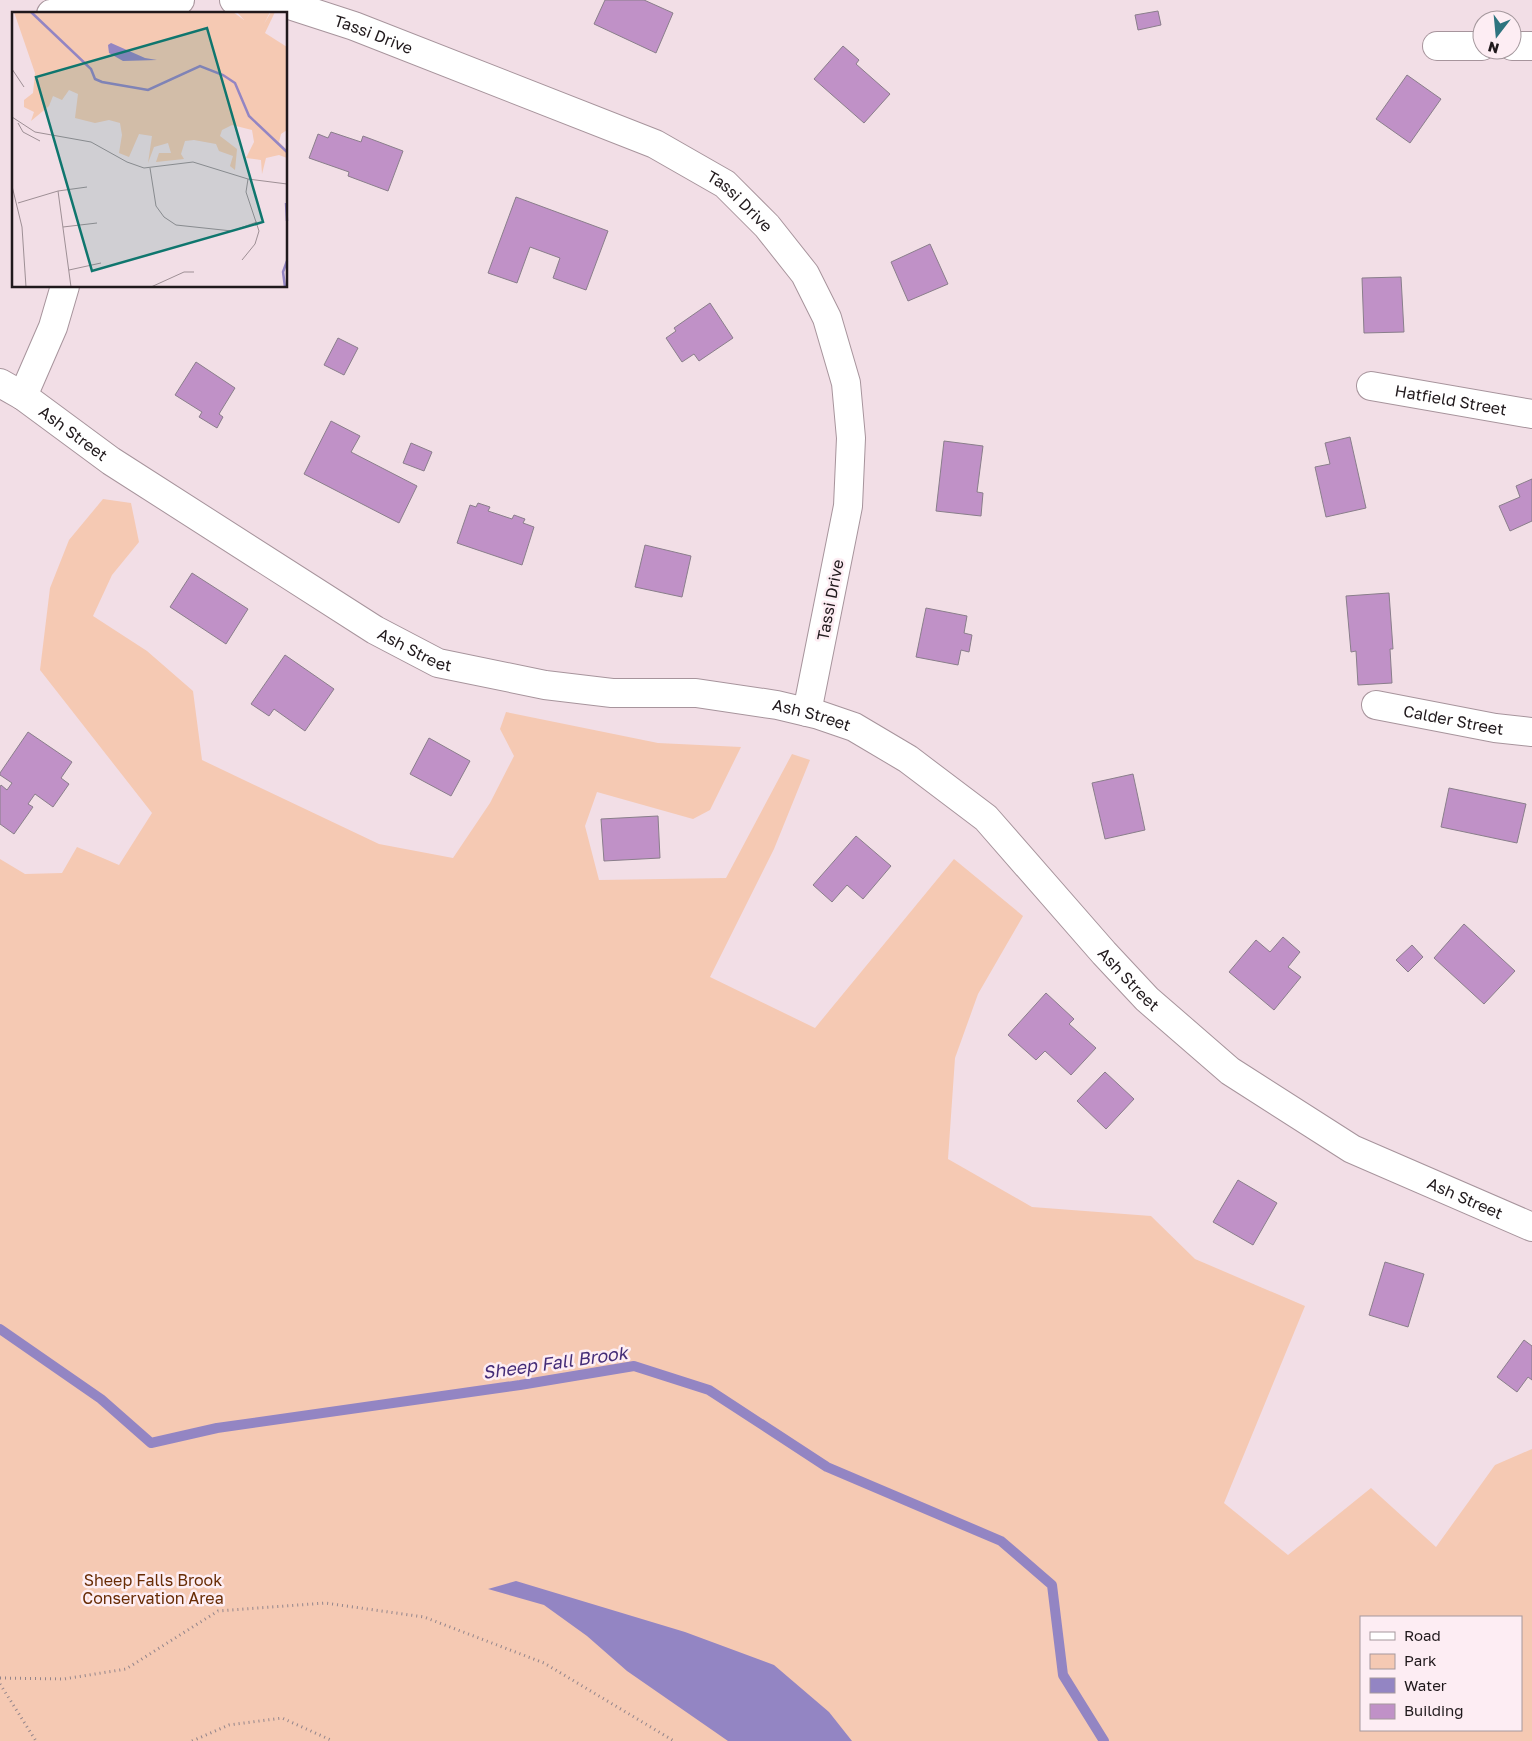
<svg xmlns="http://www.w3.org/2000/svg" width="1532" height="1741" font-family="'Golos Text',sans-serif">
	<style>
		.green { fill: #f5c9b3; fill-rule: evenodd }
		.water { fill: #9385c3 }
		.lines { fill: none; stroke-linecap: round; stroke-linejoin: round }
		.stream { stroke: #9385c3; stroke-width: 10 }
		.building { fill: #c091c7; stroke: #8a7e8b }
		.minor-casing { stroke: #a7949c; stroke-width: 30 }
		.path { stroke: #93858b; stroke-width: 3; stroke-dasharray: 1 4; stroke-linecap: butt }
		.minor { stroke: #fff; stroke-width: 28 }
		.labels { text-anchor: middle; dominant-baseline: central; stroke-width: 5; stroke-linejoin: round; paint-order: stroke }
		.street-label { font-size: 16px; fill: #20191c; stroke: #fdedf3 }
		.park-label { font-size: 16px; fill: #682c05; stroke: #fdedf3 }
		.water-label { font-size: 18px; font-style: italic; fill: #442c77; stroke: #fdedf3 }
		.inset-river { fill: none; stroke: #9385c3; stroke-width: 2.5 }
		.inset-road { fill: none; stroke: #9e8f95; stroke-width: 1 }
		.view { fill: #0f766e; fill-opacity: 0.15; stroke: #0f766e; stroke-width: 2.5 }
		.inset-edge { fill: none; stroke: #20191c; stroke-width: 2.5 }
	</style>
	<rect width="100%" height="100%" fill="#f2dee6"/>
	<!-- green -->
	<path class="green" d="M 103,499 L 131,503 L 139,542 L 112,575 L 93,616 L 147,651 L 193,691 L 202,760 L 379,844 L 453,858 L 490,803 L 514,756 L 500,729 L 506,712 L 658,743 L 741,747 L 710,810 L 693,819 L 597,792 L 585,826 L 599,880 L 726,878 L 792,754 L 810,760 L 774,849 L 710,977 L 815,1028 L 954,859 L 1023,916 L 978,994 L 955,1058 L 948,1159 L 1032,1207 L 1151,1216 L 1195,1259 L 1305,1306 L 1224,1503 L 1288,1555 L 1371,1488 L 1436,1547 L 1495,1465 L 1532,1449 L 1532,1741 L 0,1741 L 0,859 L 25,874 L 62,873 L 77,847 L 119,865 L 152,813 L 40,670 L 50,588 L 69,540 ZM 1361,1617 L 1521,1617 L 1521,1730 L 1361,1730 Z"/>
	<!-- water -->
	<path class="water" d="M 516,1581 L 685,1632 L 774,1665 L 829,1712 L 852,1741 L 728,1741 L 627,1671 L 587,1636 L 544,1605 L 488,1589 Z"/>
	<g class="lines">
		<!-- stream -->
		<path class="stream" d="M 0,1329 L 101,1399 L 151,1443 L 217,1428 L 520,1385 L 634,1366 L 709,1390 L 827,1467 L 1001,1541 L 1052,1585 L 1063,1675 L 1104,1741"/>
	</g>
	<!-- building -->
	<g class="building">
		<path d="M 605,0 L 644,0 L 673,13 L 656,53 L 594,24 Z"/>
		<path d="M 1158,11 L 1161,25 L 1138,30 L 1135,15 Z"/>
		<path d="M 843,46 L 859,60 L 856,64 L 890,94 L 864,123 L 814,79 Z"/>
		<path d="M 1407,75 L 1441,99 L 1410,143 L 1376,119 Z"/>
		<path d="M 331,132 L 361,142 L 363,136 L 403,151 L 388,191 L 348,176 L 349,172 L 309,158 L 318,134 L 328,138 Z"/>
		<path d="M 516,197 L 608,231 L 586,290 L 553,278 L 560,258 L 530,247 L 517,283 L 488,273 Z"/>
		<path d="M 930,244 L 948,284 L 908,301 L 891,262 Z"/>
		<path d="M 1401,277 L 1404,332 L 1364,333 L 1362,278 Z"/>
		<path d="M 710,303 L 733,338 L 699,361 L 694,354 L 682,362 L 666,338 L 676,331 L 674,328 Z"/>
		<path d="M 338,338 L 358,348 L 344,375 L 324,365 Z"/>
		<path d="M 196,362 L 235,388 L 219,414 L 223,417 L 217,428 L 199,417 L 202,412 L 175,395 Z"/>
		<path d="M 331,421 L 360,436 L 351,452 L 417,486 L 399,523 L 304,474 Z"/>
		<path d="M 1350,437 L 1366,508 L 1326,517 L 1315,467 L 1330,464 L 1325,443 Z"/>
		<path d="M 944,441 L 983,446 L 977,492 L 983,493 L 981,516 L 936,511 Z"/>
		<path d="M 411,443 L 432,452 L 424,471 L 403,463 Z"/>
		<path d="M 1532,479 L 1532,521 L 1510,531 L 1499,506 L 1520,497 L 1516,486 Z"/>
		<path d="M 478,503 L 490,507 L 488,511 L 512,519 L 514,515 L 525,519 L 523,523 L 534,527 L 522,565 L 457,543 L 470,505 L 476,507 Z"/>
		<path d="M 645,545 L 691,556 L 682,597 L 635,587 Z"/>
		<path d="M 192,573 L 248,609 L 226,644 L 170,607 Z"/>
		<path d="M 1389,593 L 1393,649 L 1390,649 L 1392,683 L 1358,685 L 1356,651 L 1351,652 L 1346,596 Z"/>
		<path d="M 926,608 L 967,616 L 964,633 L 972,635 L 969,652 L 961,650 L 958,665 L 916,657 Z"/>
		<path d="M 285,655 L 334,689 L 305,731 L 274,709 L 269,716 L 251,704 Z"/>
		<path d="M 28,732 L 72,762 L 61,778 L 69,784 L 53,807 L 35,794 L 28,804 L 33,807 L 14,834 L 0,824 L 0,787 L 1,785 L 7,790 L 12,783 L 0,775 L 0,773 Z"/>
		<path d="M 429,738 L 470,761 L 451,796 L 410,774 Z"/>
		<path d="M 1133,774 L 1145,830 L 1105,839 L 1092,783 Z"/>
		<path d="M 1449,788 L 1526,804 L 1517,843 L 1441,827 Z"/>
		<path d="M 658,816 L 660,858 L 604,861 L 601,819 Z"/>
		<path d="M 856,836 L 891,866 L 863,899 L 847,885 L 832,902 L 813,885 Z"/>
		<path d="M 1464,924 L 1515,971 L 1484,1004 L 1434,958 Z"/>
		<path d="M 1283,937 L 1300,952 L 1288,967 L 1301,977 L 1274,1010 L 1229,972 L 1256,940 L 1270,952 Z"/>
		<path d="M 1412,945 L 1423,957 L 1408,972 L 1396,960 Z"/>
		<path d="M 1046,993 L 1074,1019 L 1069,1024 L 1096,1048 L 1071,1075 L 1045,1051 L 1036,1060 L 1008,1035 Z"/>
		<path d="M 1105,1072 L 1134,1099 L 1106,1129 L 1077,1101 Z"/>
		<path d="M 1238,1180 L 1277,1203 L 1253,1245 L 1213,1222 Z"/>
		<path d="M 1385,1262 L 1424,1274 L 1408,1327 L 1369,1315 Z"/>
		<path d="M 1524,1340 L 1532,1346 L 1532,1380 L 1528,1377 L 1517,1392 L 1497,1377 Z"/>
	</g>
	<g class="lines">
		<defs>
			<g id="minor">
				<path id="s1" d="M 234,0 L 280,2 L 354,26 L 655,144 L 725,184 L 767,226 L 805,274 L 827,318 L 846,383 L 851,438 L 848,506 L 807,712"/>
				<path d="M 51,14 L 180,0"/>
				<path d="M 1437,46 L 1482,46"/>
				<path d="M 1512,46 L 1532,46"/>
				<path id="s2" d="M 0,383 L 23,396 L 111,461 L 375,630 L 438,663 L 545,685 L 612,693 L 696,693 L 777,705 L 819,715 L 854,727 L 908,759 L 986,818 L 1104,953 L 1147,999 L 1230,1071 L 1352,1149 L 1532,1227"/>
				<path id="s3" d="M 1371,386 L 1532,414"/>
				<path d="M 23,396 L 53,327 L 65,286"/>
				<path id="s4" d="M 1376,705 L 1495,728 L 1532,732"/>
			</g>
		</defs>
		<!-- minor casing -->
		<use href="#minor" class="minor-casing"/>
		<!-- path -->
		<g class="path">
			<path d="M 0,1678 L 64,1679 L 126,1669 L 218,1611 L 325,1603 L 424,1617 L 544,1663 L 674,1741"/>
			<path d="M 0,1684 L 36,1741"/>
			<path d="M 192,1741 L 229,1725 L 282,1718 L 333,1741"/>
		</g>
		<!-- minor -->
		<use href="#minor" class="minor"/>
	</g>
	<g class="labels">
		<!-- street labels -->
		<g class="street-label">
			<text stroke="none"><textPath href="#s1" startOffset="145">Tassi Drive</textPath></text>
			<text stroke="none"><textPath href="#s1" startOffset="550">Tassi Drive</textPath></text>
			<text stroke="none"><textPath href="#s3" startOffset="81">Hatfield Street</textPath></text>
			<text stroke="none"><textPath href="#s2" startOffset="89">Ash Street</textPath></text>
			<text transform="translate(830 600) rotate(-79)">Tassi Drive</text>
			<text stroke="none"><textPath href="#s2" startOffset="494">Ash Street</textPath></text>
			<text stroke="none"><textPath href="#s2" startOffset="899">Ash Street</textPath></text>
			<text stroke="none"><textPath href="#s4" startOffset="79">Calder Street</textPath></text>
			<text stroke="none"><textPath href="#s2" startOffset="1319">Ash Street</textPath></text>
			<text stroke="none"><textPath href="#s2" startOffset="1724">Ash Street</textPath></text>
		</g>
		<!-- park labels -->
		<g class="park-label">
			<text x="153" y="1580">Sheep Falls Brook<tspan x="153" dy="18">Conservation Area</tspan></text>
		</g>
		<!-- water labels -->
		<g class="water-label">
			<text transform="translate(555 1362) rotate(-8)">Sheep Fall Brook</text>
		</g>
	</g>
	<!-- overview -->
	<g transform="translate(12 12)">
		<rect width="275" height="275" fill="#f2dee6"/>
		<path d="M 2,0 L 221,0 L 232,8 L 225,0 L 258,0 L 252,12 L 259,0 L 263,0 L 253,21 L 275,35 L 275,118 L 269,122 L 267,130 L 275,138 L 275,146 L 267,143 L 254,146 L 250,162 L 249,148 L 234,146 L 242,130 L 240,118 L 220,113 L 210,118 L 208,124 L 225,137 L 223,158 L 218,154 L 221,144 L 207,139 L 204,132 L 182,128 L 173,129 L 169,142 L 172,147 L 144,150 L 147,141 L 159,141 L 156,131 L 142,135 L 136,151 L 140,124 L 127,122 L 117,145 L 107,141 L 110,123 L 108,111 L 97,108 L 83,111 L 63,106 L 66,82 L 57,78 L 50,88 L 41,84 L 37,94 L 19,109 L 22,100 L 12,95 L 12,88 L 21,81 L 23,61 Z" fill="#f5c9b3"/>
		<path d="M 99,31 L 133,46 L 145,48 L 111,49 L 97,41 L 96,33 Z" fill="#9385c3"/>
		<path class="inset-river" d="M 19,0 L 79,57 L 83,67 L 90,70 L 136,78 L 188,54 L 211,63 L 223,71 L 237,104 L 275,140M 274,191 L 275,209M 273,275 L 271,260 L 275,249"/>
		<path class="inset-road" d="M 0,57 L 12,75M 0,105 L 23,120 L 79,130 L 115,150 L 132,156 L 181,150 L 236,167 L 275,172M 6,111 L 11,120 L 28,129M 138,156 L 144,194 L 152,205 L 164,213 L 220,219 L 245,210M 0,174 L 10,215 L 14,275M 46,179 L 59,275M 6,191 L 46,179 L 75,175M 51,215 L 85,211M 230,248 L 243,232 L 247,219 L 234,180 L 236,167M 57,258 L 89,251M 139,275 L 172,260 L 182,260"/>
		<path class="view" d="M 195,16 L 251,210 L 80,259 L 24,65 Z"/>
		<rect width="275" height="275" class="inset-edge"/>
	</g>
	<!-- legend -->
	<rect x="1360" y="1616" width="162" height="115" fill="#fdedf3" stroke="#a5989d"/>
	<rect x="1370" y="1632" width="25" height="8" fill="#ffffff" stroke="#a5989d"/>
	<text x="1404" y="1641" font-size="15" fill="#20191c">Road</text>
	<rect x="1370" y="1654" width="25" height="15" fill="#f5c9b3" stroke="#a5989d"/>
	<text x="1404" y="1666" font-size="15" fill="#20191c">Park</text>
	<rect x="1370" y="1678" width="25" height="15" fill="#9385c3" stroke="#a5989d"/>
	<text x="1404" y="1691" font-size="15" fill="#20191c">Water</text>
	<rect x="1370" y="1704" width="25" height="15" fill="#c091c7" stroke="#a5989d"/>
	<text x="1404" y="1716" font-size="15" fill="#20191c">Building</text>
	<!-- north arrow -->
	<g transform="translate(1497 35) rotate(196)"><circle r="24" fill="#fdedf3" stroke="#a5989d"/>
	<path d="M0-4L9 19L0 12L-9 19Z" fill="#2d747f"/>
	<text y="-8" font-size="14" font-weight="bold" text-anchor="middle" fill="#20191c">N</text>
	</g>
</svg>
